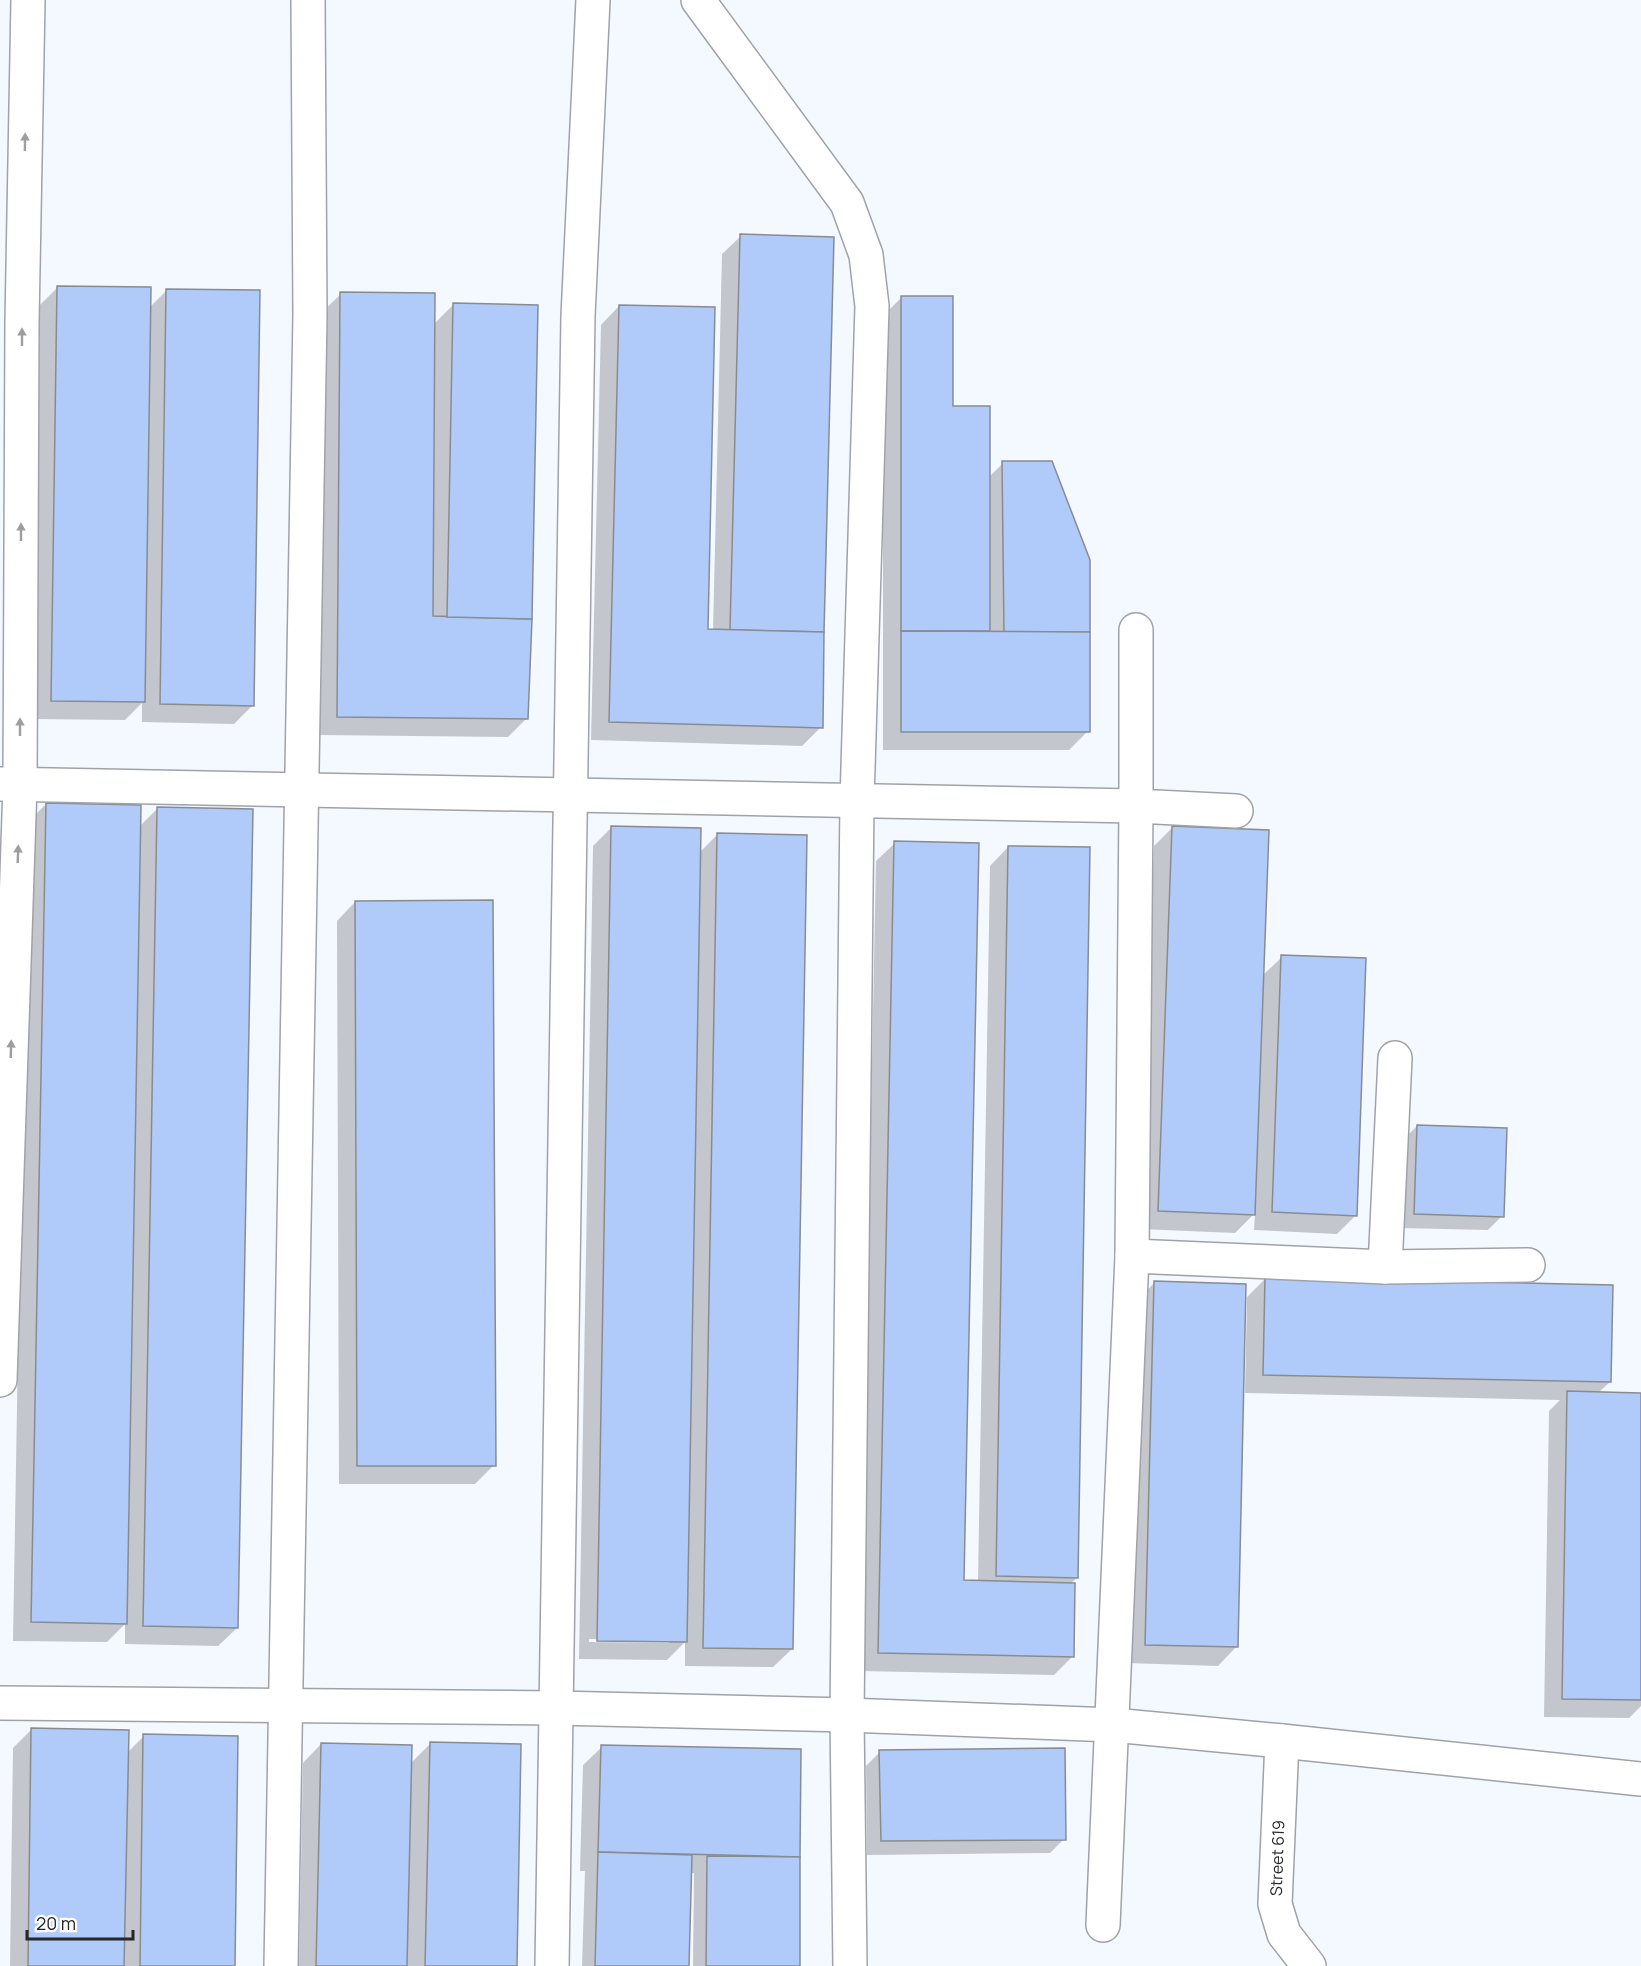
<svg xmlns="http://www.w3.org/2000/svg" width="1641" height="1966" font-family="Manrope,sans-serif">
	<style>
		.shadow { fill: #0003; fill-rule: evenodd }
		.building { fill: #b0cafa; stroke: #888c92; stroke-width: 1.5 }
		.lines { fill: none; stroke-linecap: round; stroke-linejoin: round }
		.street-casing { stroke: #9fa3a9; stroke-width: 36 }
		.street { stroke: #fff; stroke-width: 33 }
		.oneway { fill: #9d9e9f }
		.labels { text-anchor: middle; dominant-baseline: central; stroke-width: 5; stroke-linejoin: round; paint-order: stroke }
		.street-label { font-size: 16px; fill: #26272a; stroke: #fff }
	</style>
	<rect width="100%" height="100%" fill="#f4f8ff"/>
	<!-- shadow -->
	<g class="shadow">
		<path d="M 741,236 L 821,727 L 802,746 L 591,740 L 601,325 L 619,306 L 706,631 L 713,631 L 722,254 Z"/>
		<path d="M 58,287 L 149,308 L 167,290 L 253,705 L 234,724 L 142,722 L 142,703 L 125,720 L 33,719 L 39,306 Z"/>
		<path d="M 341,294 L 434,324 L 454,304 L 527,718 L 508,737 L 319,735 L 322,312 Z"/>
		<path d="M 902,297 L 952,408 L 989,477 L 1003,463 L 1088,731 L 1069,750 L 883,750 L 883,316 Z"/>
		<path d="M 46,804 L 139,827 L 158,808 L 237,1628 L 218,1646 L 125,1644 L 125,1624 L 107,1642 L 13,1641 L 27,823 Z"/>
		<path d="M 612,827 L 699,853 L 717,835 L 792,1649 L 773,1667 L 685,1666 L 685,1642 L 667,1660 L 579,1659 L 593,846 ZM 589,1639 L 669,1640 L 669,1643 L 589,1642 Z"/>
		<path d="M 1173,827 L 1262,976 L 1282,957 L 1356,1215 L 1337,1234 L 1254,1230 L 1255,1213 L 1235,1233 L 1140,1229 L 1154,846 Z"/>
		<path d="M 895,843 L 962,1582 L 978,1582 L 990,866 L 1008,847 L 1077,1578 L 1070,1584 L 1072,1657 L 1054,1675 L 860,1671 L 876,861 Z"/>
		<path d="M 355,902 L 494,1465 L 475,1484 L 339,1484 L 337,921 Z"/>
		<path d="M 1417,1126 L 1502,1216 L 1488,1230 L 1400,1228 L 1403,1140 Z"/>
		<path d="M 1266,1278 L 1610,1382 L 1598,1393 L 1641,1394 L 1641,1706 L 1629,1718 L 1544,1717 L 1549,1411 L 1560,1400 L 1245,1393 L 1247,1297 Z"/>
		<path d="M 1154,1283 L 1236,1647 L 1218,1666 L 1127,1663 L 1136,1302 Z"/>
		<path d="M 32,1729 L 127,1753 L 144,1736 L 233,1966 L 10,1966 L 13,1748 Z"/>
		<path d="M 431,1743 L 515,1966 L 299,1966 L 303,1763 L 321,1744 L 410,1764 Z"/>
		<path d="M 602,1747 L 800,1751 L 798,1966 L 693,1966 L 694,1873 L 690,1873 L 687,1966 L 582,1966 L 585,1871 L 580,1871 L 583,1765 Z"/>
		<path d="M 880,1752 L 1064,1839 L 1050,1853 L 867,1855 L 866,1766 Z"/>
	</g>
	<!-- building -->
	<g class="building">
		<path d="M 740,234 L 834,237 L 824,632 L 730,630 Z"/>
		<path d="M 57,286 L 151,287 L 145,702 L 51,701 Z"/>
		<path d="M 166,289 L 260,290 L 254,706 L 160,704 Z"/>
		<path d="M 340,292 L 435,293 L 433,616 L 532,619 L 528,719 L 337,717 Z"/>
		<path d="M 901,296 L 953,296 L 953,406 L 990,406 L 990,631 L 901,631 Z"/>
		<path d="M 453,303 L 538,305 L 532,619 L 447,617 Z"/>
		<path d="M 619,305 L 715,307 L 708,629 L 824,632 L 823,728 L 609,722 Z"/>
		<path d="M 1002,461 L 1052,461 L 1090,560 L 1090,632 L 1004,633 Z"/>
		<path d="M 901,631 L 1090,632 L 1090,732 L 901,732 Z"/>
		<path d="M 46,803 L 141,805 L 127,1624 L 31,1622 Z"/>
		<path d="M 157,807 L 253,809 L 238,1628 L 143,1626 Z"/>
		<path d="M 611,826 L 701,828 L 687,1642 L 597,1641 Z"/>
		<path d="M 1172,826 L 1269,830 L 1255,1215 L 1158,1211 Z"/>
		<path d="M 717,833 L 807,835 L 793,1649 L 703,1648 Z"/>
		<path d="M 894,841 L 979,843 L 964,1580 L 1075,1583 L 1074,1657 L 878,1653 Z"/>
		<path d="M 1008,846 L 1090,847 L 1078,1578 L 996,1576 Z"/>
		<path d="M 493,900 L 496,1466 L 357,1466 L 355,901 Z"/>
		<path d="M 1281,955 L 1366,958 L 1357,1216 L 1272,1212 Z"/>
		<path d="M 1417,1125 L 1507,1128 L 1504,1217 L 1414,1214 Z"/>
		<path d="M 1265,1277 L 1613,1285 L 1611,1382 L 1263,1375 Z"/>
		<path d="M 1154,1281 L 1246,1284 L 1238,1647 L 1145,1645 Z"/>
		<path d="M 1567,1391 L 1641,1393 L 1641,1700 L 1562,1699 Z"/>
		<path d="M 31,1728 L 129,1730 L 124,1966 L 28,1966 Z"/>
		<path d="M 143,1734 L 238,1736 L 235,1966 L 140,1966 Z"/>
		<path d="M 430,1742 L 521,1744 L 517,1966 L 425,1966 Z"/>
		<path d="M 321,1743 L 412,1745 L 407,1966 L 316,1966 Z"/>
		<path d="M 601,1745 L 801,1749 L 800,1857 L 598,1852 Z"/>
		<path d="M 1065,1748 L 1066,1840 L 881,1841 L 879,1750 Z"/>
		<path d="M 598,1852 L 692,1855 L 689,1966 L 595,1966 Z"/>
		<path d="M 707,1856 L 800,1857 L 800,1966 L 706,1966 Z"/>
	</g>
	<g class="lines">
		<defs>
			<g id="street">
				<path d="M 698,0 L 847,203 L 866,255 L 872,306 L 857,801 L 847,1715 L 850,1966"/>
				<path d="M 1136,630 L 1136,806 L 1236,811"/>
				<path d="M 0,784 L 1136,806 L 1132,1256 L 1103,1925"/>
				<path d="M 1132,1256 L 1385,1267 L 1528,1265"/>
				<path d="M 1385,1267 L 1395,1058"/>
				<path d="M 0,1380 L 20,785 L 22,322 L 28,0"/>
				<path d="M 0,1703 L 557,1708 L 847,1715 L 1113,1725 L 1282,1741 L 1641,1779"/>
				<path d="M 1282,1741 L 1275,1904 L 1284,1934 L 1309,1966"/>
				<path d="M 281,1966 L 310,315 L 308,0"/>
				<path d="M 552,1966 L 578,316 L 593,0"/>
			</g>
		</defs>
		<!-- street casing -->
		<use href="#street" class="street-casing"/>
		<!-- street -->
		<use href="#street" class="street"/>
	</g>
	<!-- one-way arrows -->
	<defs><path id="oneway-solid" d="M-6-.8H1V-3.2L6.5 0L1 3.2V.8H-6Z" transform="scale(1.5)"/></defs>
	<g class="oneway">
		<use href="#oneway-solid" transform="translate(25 142) rotate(-89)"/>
		<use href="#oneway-solid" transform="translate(22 337) rotate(-90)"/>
		<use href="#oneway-solid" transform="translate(21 532) rotate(-90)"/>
		<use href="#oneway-solid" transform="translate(20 727) rotate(-90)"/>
		<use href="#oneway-solid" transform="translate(18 854) rotate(-88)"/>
		<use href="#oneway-solid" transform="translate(11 1049) rotate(-88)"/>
	</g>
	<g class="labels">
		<!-- street labels -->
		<g class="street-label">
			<text transform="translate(1277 1858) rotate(-88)">Street 619</text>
		</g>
	</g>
	<!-- scale -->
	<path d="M27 1930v9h106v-9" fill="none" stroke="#26272a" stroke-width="3"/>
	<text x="36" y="1930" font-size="18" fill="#26272a" stroke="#ffffff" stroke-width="4.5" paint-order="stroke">20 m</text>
</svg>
